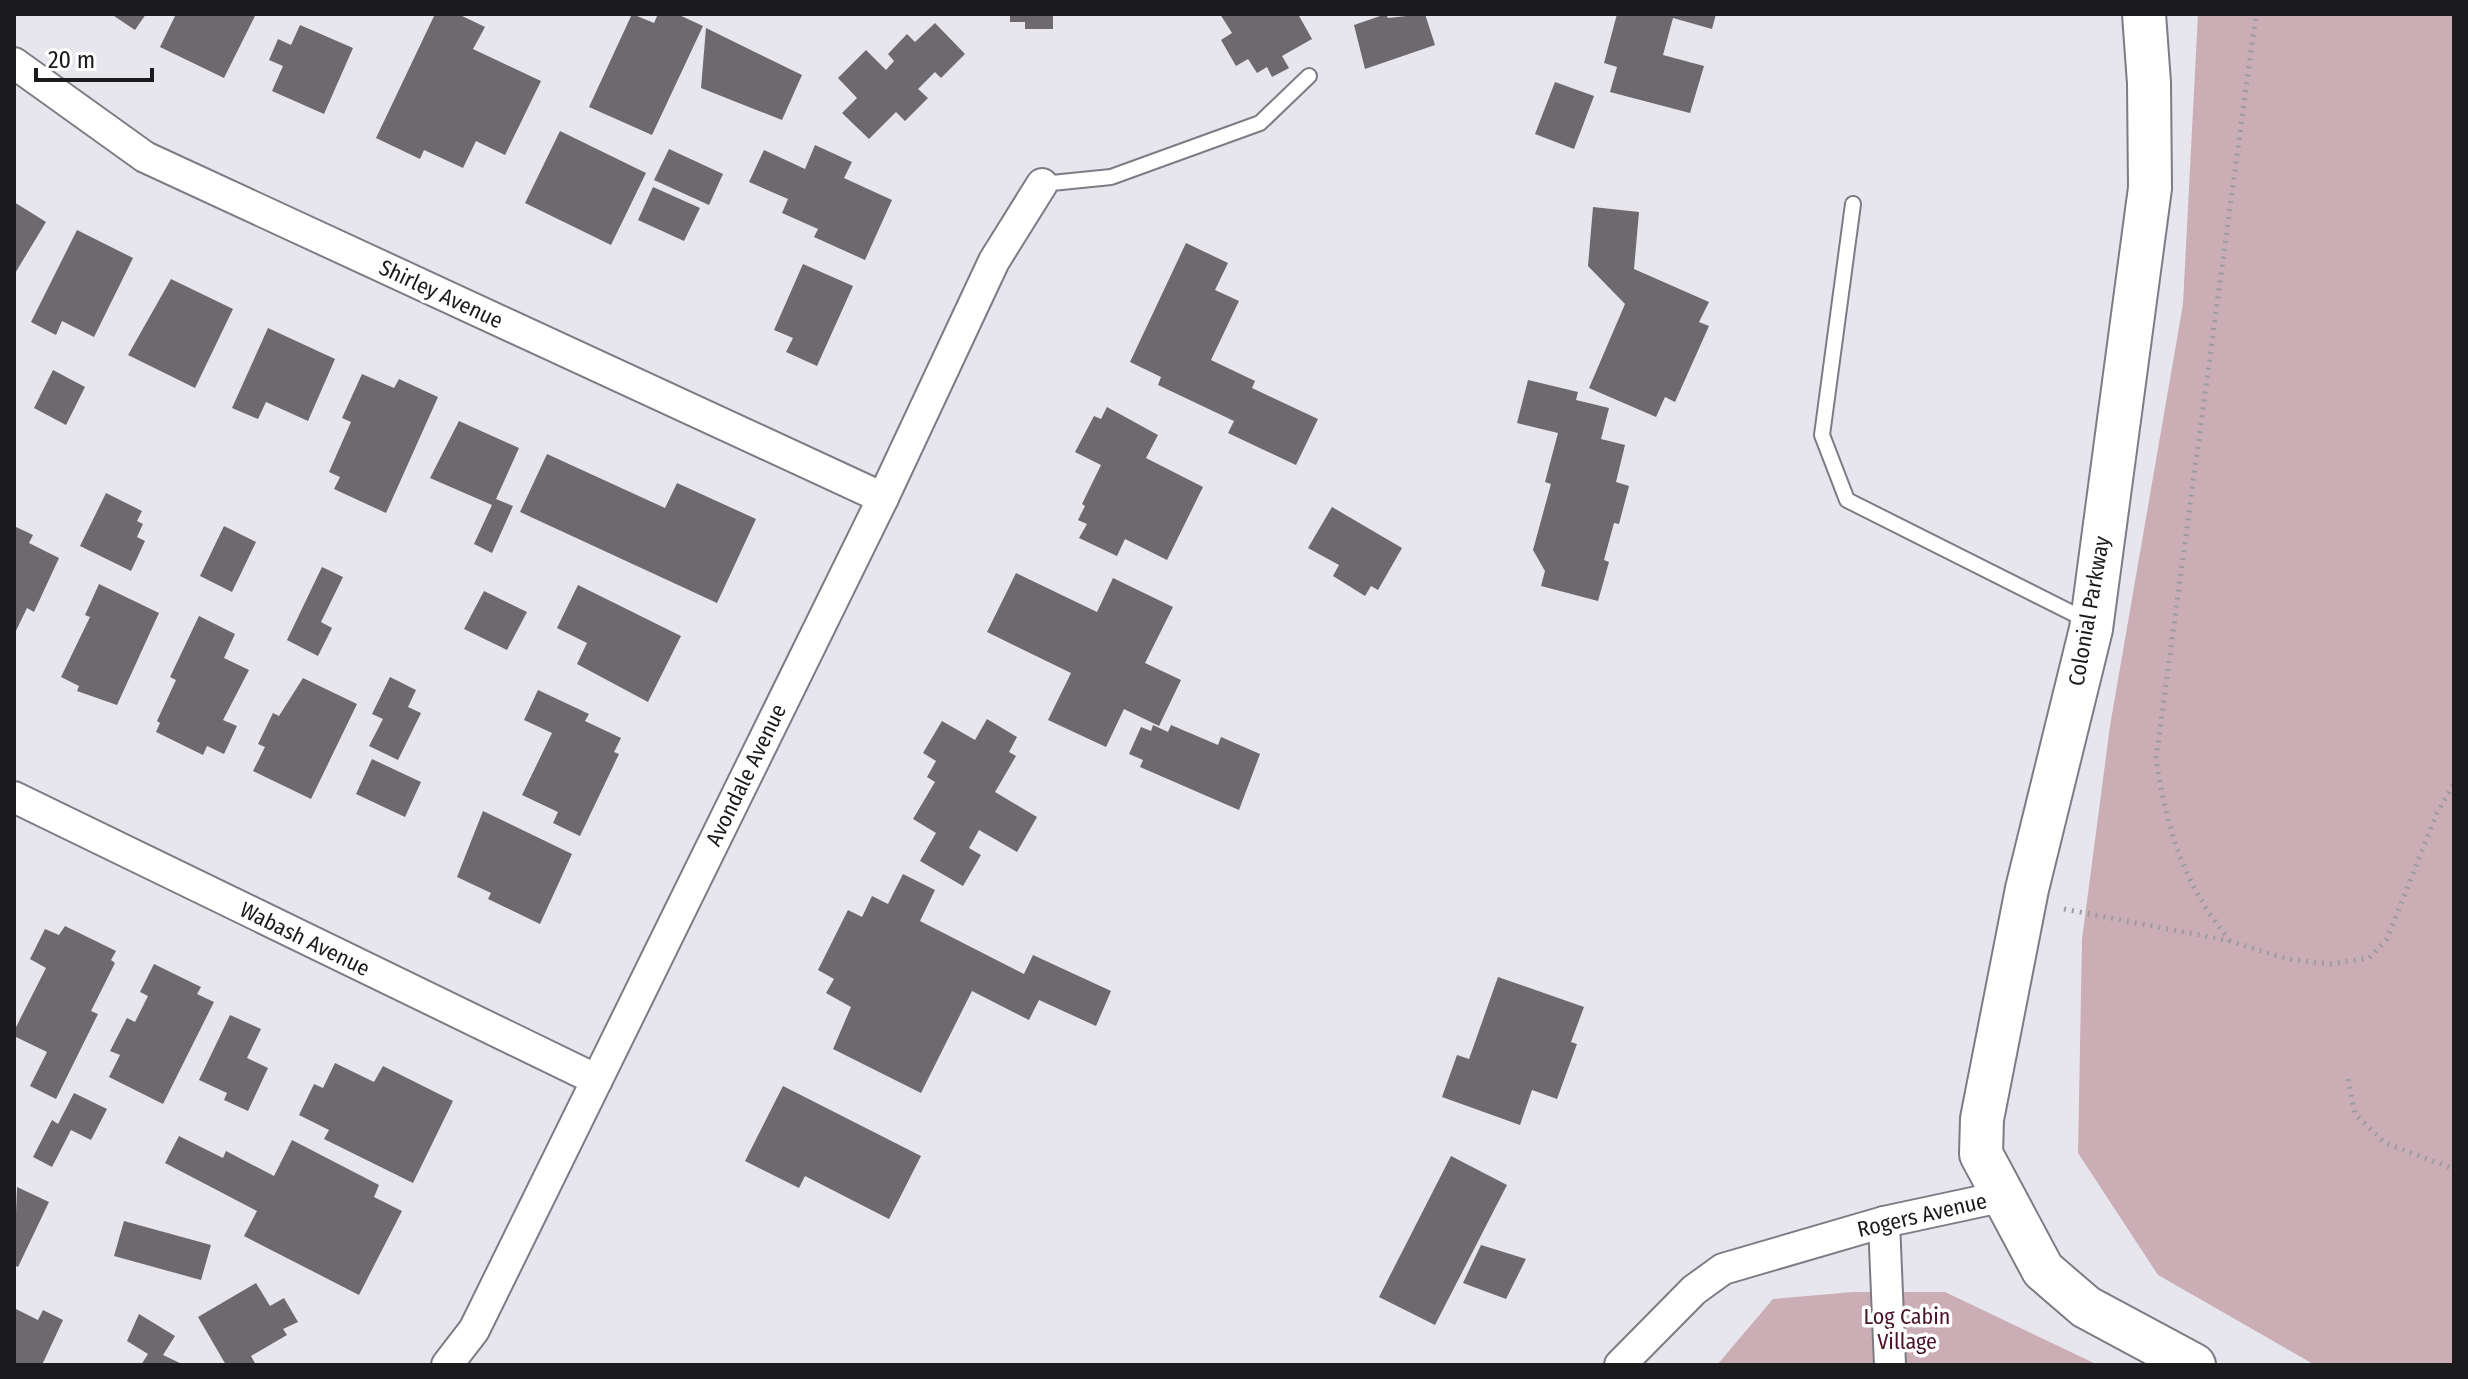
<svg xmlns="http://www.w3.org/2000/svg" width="2468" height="1379" font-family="'Fira Sans Condensed',sans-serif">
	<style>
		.green { fill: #cbadb6 }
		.building { fill: #6d696e }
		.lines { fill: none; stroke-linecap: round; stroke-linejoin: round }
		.lane-casing { stroke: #7d7c83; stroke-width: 18 }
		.street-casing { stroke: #7d7c83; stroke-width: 34 }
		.secondary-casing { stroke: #7d7c83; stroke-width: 46 }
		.path { stroke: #9d9ca1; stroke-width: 5; stroke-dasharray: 2 6; stroke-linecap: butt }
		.lane { stroke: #fff; stroke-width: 14 }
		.street { stroke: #fff; stroke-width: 30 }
		.secondary { stroke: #fff; stroke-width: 42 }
		.labels { text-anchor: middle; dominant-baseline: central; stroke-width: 7; stroke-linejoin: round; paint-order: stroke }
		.street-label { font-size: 22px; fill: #1b1b1d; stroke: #fff }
		.park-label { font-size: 22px; fill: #4a112a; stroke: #fff }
	</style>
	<rect width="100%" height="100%" fill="#e7e6ed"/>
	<!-- green -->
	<g class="green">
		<path d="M 2198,14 L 2454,14 L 2454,1365 L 2315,1365 L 2158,1275 L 2078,1153 L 2082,939 L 2110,726 L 2183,304 Z"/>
		<path d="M 1853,1292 L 1945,1292 L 2098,1365 L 1717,1365 L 1773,1299 Z"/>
	</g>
	<!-- building -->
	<g class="building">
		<path d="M 111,14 L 146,14 L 135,30 Z"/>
		<path d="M 176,14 L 256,14 L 224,78 L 160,47 Z"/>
		<path d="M 435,14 L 458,14 L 485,27 L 473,49 L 541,81 L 505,155 L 476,141 L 463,168 L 424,150 L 420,159 L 376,138 Z"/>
		<path d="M 632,14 L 654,23 L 658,14 L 677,14 L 703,26 L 652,135 L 589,107 Z"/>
		<path d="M 1010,14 L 1053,14 L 1053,29 L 1025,29 L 1025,22 L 1010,22 Z"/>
		<path d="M 1220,14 L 1298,14 L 1312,39 L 1282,56 L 1289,68 L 1272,77 L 1267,67 L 1257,73 L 1248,59 L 1236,66 L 1221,40 L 1232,33 Z"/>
		<path d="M 1386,14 L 1388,18 L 1425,14 L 1435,45 L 1365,69 L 1354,25 Z"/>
		<path d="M 1617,14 L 1716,14 L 1712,29 L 1673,18 L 1663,55 L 1704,66 L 1690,113 L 1610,92 L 1617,67 L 1604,63 Z"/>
		<path d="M 935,23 L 965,54 L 941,78 L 935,72 L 918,89 L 928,98 L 905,121 L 896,112 L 869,139 L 842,113 L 857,98 L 838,78 L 866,50 L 886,70 L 894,61 L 888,54 L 907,34 L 915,42 Z"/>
		<path d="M 300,25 L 353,48 L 324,114 L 272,91 L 283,66 L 269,60 L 278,39 L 291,45 Z"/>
		<path d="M 706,28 L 802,75 L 782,120 L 701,88 Z"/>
		<path d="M 1555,82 L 1594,96 L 1574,149 L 1535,134 Z"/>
		<path d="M 560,131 L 646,173 L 611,245 L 525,203 Z"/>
		<path d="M 815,145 L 852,162 L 844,178 L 892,200 L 865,260 L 814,237 L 818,229 L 782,213 L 788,199 L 749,182 L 764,150 L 805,169 Z"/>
		<path d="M 669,149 L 723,174 L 709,205 L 654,180 Z"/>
		<path d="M 653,187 L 700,208 L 684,241 L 638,220 Z"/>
		<path d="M 14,202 L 46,222 L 14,275 Z"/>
		<path d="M 1593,207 L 1639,212 L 1634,269 L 1709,302 L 1699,322 L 1709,326 L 1675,402 L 1665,397 L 1656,417 L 1589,388 L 1625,304 L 1588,266 Z"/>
		<path d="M 77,230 L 133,258 L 94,337 L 62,321 L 56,335 L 31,322 Z"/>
		<path d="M 1186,243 L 1228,263 L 1215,290 L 1239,301 L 1211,360 L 1255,381 L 1252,388 L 1318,419 L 1296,465 L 1228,433 L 1234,421 L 1158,385 L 1161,377 L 1130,362 Z"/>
		<path d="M 803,264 L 853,286 L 817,366 L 786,352 L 793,338 L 774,330 Z"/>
		<path d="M 171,279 L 233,309 L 195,388 L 128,355 Z"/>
		<path d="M 268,328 L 335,359 L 308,421 L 266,402 L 258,419 L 232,408 Z"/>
		<path d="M 53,370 L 85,387 L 66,425 L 34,408 Z"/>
		<path d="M 362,374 L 394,388 L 399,379 L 438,397 L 386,513 L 334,489 L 340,477 L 329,472 L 351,422 L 342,418 Z"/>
		<path d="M 1528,380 L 1578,392 L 1576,400 L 1609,408 L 1601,439 L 1625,445 L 1616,482 L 1629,486 L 1619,524 L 1614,523 L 1604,560 L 1609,562 L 1598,601 L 1541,586 L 1545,571 L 1533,550 L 1551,484 L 1545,482 L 1558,433 L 1517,423 Z"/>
		<path d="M 1107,407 L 1158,435 L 1146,458 L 1203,487 L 1167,560 L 1125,539 L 1117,556 L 1079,538 L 1087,524 L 1078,520 L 1085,506 L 1082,504 L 1101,465 L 1075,452 L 1094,416 L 1101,419 Z"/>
		<path d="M 459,421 L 519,448 L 496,499 L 513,506 L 492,553 L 474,544 L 492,505 L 430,478 Z"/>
		<path d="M 547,454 L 665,508 L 677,483 L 756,519 L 717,603 L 520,512 Z"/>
		<path d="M 106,493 L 142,511 L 137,521 L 143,524 L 137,537 L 145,541 L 131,571 L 80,546 Z"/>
		<path d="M 1332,507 L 1402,548 L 1378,590 L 1371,586 L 1365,596 L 1333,576 L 1339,565 L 1308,548 Z"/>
		<path d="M 14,526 L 33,535 L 29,543 L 59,558 L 34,612 L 27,608 L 14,635 Z"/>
		<path d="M 224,526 L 256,542 L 232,592 L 200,576 Z"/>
		<path d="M 322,567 L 343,577 L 321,622 L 332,628 L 318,656 L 287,640 Z"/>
		<path d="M 1016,573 L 1097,612 L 1113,578 L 1173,607 L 1145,663 L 1181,680 L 1159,726 L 1124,709 L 1106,747 L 1048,720 L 1071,673 L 987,632 Z"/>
		<path d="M 99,584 L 159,613 L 117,705 L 77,691 L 79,686 L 61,677 L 90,617 L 85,615 Z"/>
		<path d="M 578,585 L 681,636 L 648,702 L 577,664 L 587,643 L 557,628 Z"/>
		<path d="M 484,591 L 527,612 L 507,650 L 464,629 Z"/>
		<path d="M 199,616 L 235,634 L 224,658 L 249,670 L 223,720 L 237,726 L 224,754 L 207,746 L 203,755 L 156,732 L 160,723 L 157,721 L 176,680 L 170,677 Z"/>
		<path d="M 390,677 L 416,690 L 408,707 L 421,713 L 398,760 L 369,746 L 383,719 L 372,714 Z"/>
		<path d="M 303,678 L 357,704 L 311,799 L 253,771 L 265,747 L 258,744 L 273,713 L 279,716 Z"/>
		<path d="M 538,690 L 589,714 L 585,721 L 621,738 L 614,752 L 619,754 L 580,836 L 553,823 L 558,812 L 522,795 L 552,733 L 524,720 Z"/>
		<path d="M 987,719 L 1017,737 L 1009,752 L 1016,756 L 995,792 L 1037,817 L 1017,852 L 979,830 L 969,848 L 981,855 L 963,886 L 920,861 L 936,833 L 913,819 L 935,782 L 927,777 L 936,761 L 923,753 L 942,721 L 975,740 Z"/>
		<path d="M 1153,725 L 1168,732 L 1171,725 L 1218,745 L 1221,737 L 1260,754 L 1239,810 L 1140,767 L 1143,760 L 1129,754 L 1141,727 L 1151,731 Z"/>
		<path d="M 372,759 L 421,782 L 405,817 L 356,794 Z"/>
		<path d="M 483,811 L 572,854 L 540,924 L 488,899 L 491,893 L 457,877 Z"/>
		<path d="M 903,874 L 935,890 L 920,921 L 1024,974 L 1033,955 L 1111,991 L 1096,1026 L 1039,1000 L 1029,1020 L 972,991 L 921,1093 L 833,1049 L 851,1007 L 826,993 L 834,979 L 818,970 L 848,910 L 862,917 L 872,896 L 888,904 Z"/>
		<path d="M 65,926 L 116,951 L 111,960 L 115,963 L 91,1011 L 98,1014 L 56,1099 L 30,1086 L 47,1052 L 14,1036 L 14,1031 L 46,968 L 30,959 L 45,929 L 59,935 Z"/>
		<path d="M 154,964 L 201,987 L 197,994 L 214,1002 L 163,1104 L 109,1077 L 120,1055 L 110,1051 L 127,1018 L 135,1022 L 148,996 L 140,992 Z"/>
		<path d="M 1498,977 L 1584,1007 L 1571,1042 L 1577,1044 L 1557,1099 L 1532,1090 L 1520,1125 L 1442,1097 L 1457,1055 L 1469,1059 Z"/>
		<path d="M 230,1015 L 261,1029 L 247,1058 L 268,1068 L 248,1111 L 224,1100 L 227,1093 L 199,1080 Z"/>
		<path d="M 335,1063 L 374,1082 L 383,1066 L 453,1101 L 413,1183 L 324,1139 L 329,1130 L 299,1115 L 314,1084 L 323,1088 Z"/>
		<path d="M 783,1086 L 921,1156 L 889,1219 L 805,1176 L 799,1188 L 745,1161 Z"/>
		<path d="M 74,1093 L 107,1109 L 91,1140 L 71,1130 L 52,1167 L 33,1157 L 52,1120 L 58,1124 Z"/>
		<path d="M 179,1136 L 223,1158 L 226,1151 L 274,1176 L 292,1140 L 379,1185 L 374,1197 L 402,1211 L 359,1295 L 244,1236 L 257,1211 L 165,1163 Z"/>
		<path d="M 1451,1156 L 1507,1185 L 1435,1325 L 1379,1297 Z"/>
		<path d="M 17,1187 L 49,1202 L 18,1267 L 14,1265 Z"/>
		<path d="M 124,1221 L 211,1245 L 201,1280 L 114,1256 Z"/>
		<path d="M 1481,1245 L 1526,1259 L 1506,1299 L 1463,1283 Z"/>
		<path d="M 256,1283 L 270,1306 L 284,1298 L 298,1322 L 283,1329 L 287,1335 L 251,1356 L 256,1365 L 226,1365 L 198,1317 Z"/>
		<path d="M 14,1308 L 38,1320 L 43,1310 L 63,1320 L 42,1365 L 14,1365 Z"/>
		<path d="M 139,1314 L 175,1336 L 163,1355 L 184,1365 L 141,1365 L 148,1354 L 127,1341 Z"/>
	</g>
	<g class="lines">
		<defs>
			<g id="lane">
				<path d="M 1042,184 L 1111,177 L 1260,123 L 1309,76"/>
				<path d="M 1853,204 L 1822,435 L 1847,500 L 2088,621"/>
			</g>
			<g id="street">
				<path d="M 14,63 L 145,157 L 883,498"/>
				<path d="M 14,797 L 597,1080"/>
				<path d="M 1884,1222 L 1890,1365"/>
				<path d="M 447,1365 L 474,1330 L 883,498 L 994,261 L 1042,184"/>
				<path d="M 1620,1365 L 1694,1290 L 1723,1269 L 1884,1222 L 2005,1196"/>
			</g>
			<path id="secondary" d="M 2144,14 L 2149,83 L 2150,188 L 2091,629 L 2027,889 L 1982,1119 L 1981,1154 L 2043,1270 L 2086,1307 L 2194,1365"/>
		</defs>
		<!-- lane casing -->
		<use href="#lane" class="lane-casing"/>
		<!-- street casing -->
		<use href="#street" class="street-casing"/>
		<!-- secondary casing -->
		<use href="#secondary" class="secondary-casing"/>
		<!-- path -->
		<g class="path">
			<path d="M 2064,909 L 2230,941 L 2287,959 L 2330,964 L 2369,958 L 2387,939 L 2437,813 L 2454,784"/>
			<path d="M 2230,941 C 2184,885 2167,831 2156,759 L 2256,14"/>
			<path d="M 2348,1079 L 2355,1114 L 2385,1143 L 2454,1169"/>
		</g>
		<!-- lane -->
		<use href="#lane" class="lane"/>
		<!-- street -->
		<use href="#street" class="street"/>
		<!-- secondary -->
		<use href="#secondary" class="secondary"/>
	</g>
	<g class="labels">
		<!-- street labels -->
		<g class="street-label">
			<text transform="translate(441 294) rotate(25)">Shirley Avenue</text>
			<text transform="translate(2089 611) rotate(-80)">Colonial Parkway</text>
			<text transform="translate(746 775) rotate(-64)">Avondale Avenue</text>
			<text transform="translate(305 939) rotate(26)">Wabash Avenue</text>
			<text transform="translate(1922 1215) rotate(-13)">Rogers Avenue</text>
		</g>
		<!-- park labels -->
		<g class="park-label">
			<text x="1907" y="1316">Log Cabin<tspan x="1907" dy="25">Village</tspan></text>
		</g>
	</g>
	<!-- border -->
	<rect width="2468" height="1379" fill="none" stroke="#1b1b1d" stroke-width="32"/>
	<!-- scale -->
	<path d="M36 68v12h116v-12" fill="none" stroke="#1b1b1d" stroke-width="4"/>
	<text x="48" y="68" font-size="24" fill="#1b1b1d" stroke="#ffffff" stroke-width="6" paint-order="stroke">20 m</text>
</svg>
